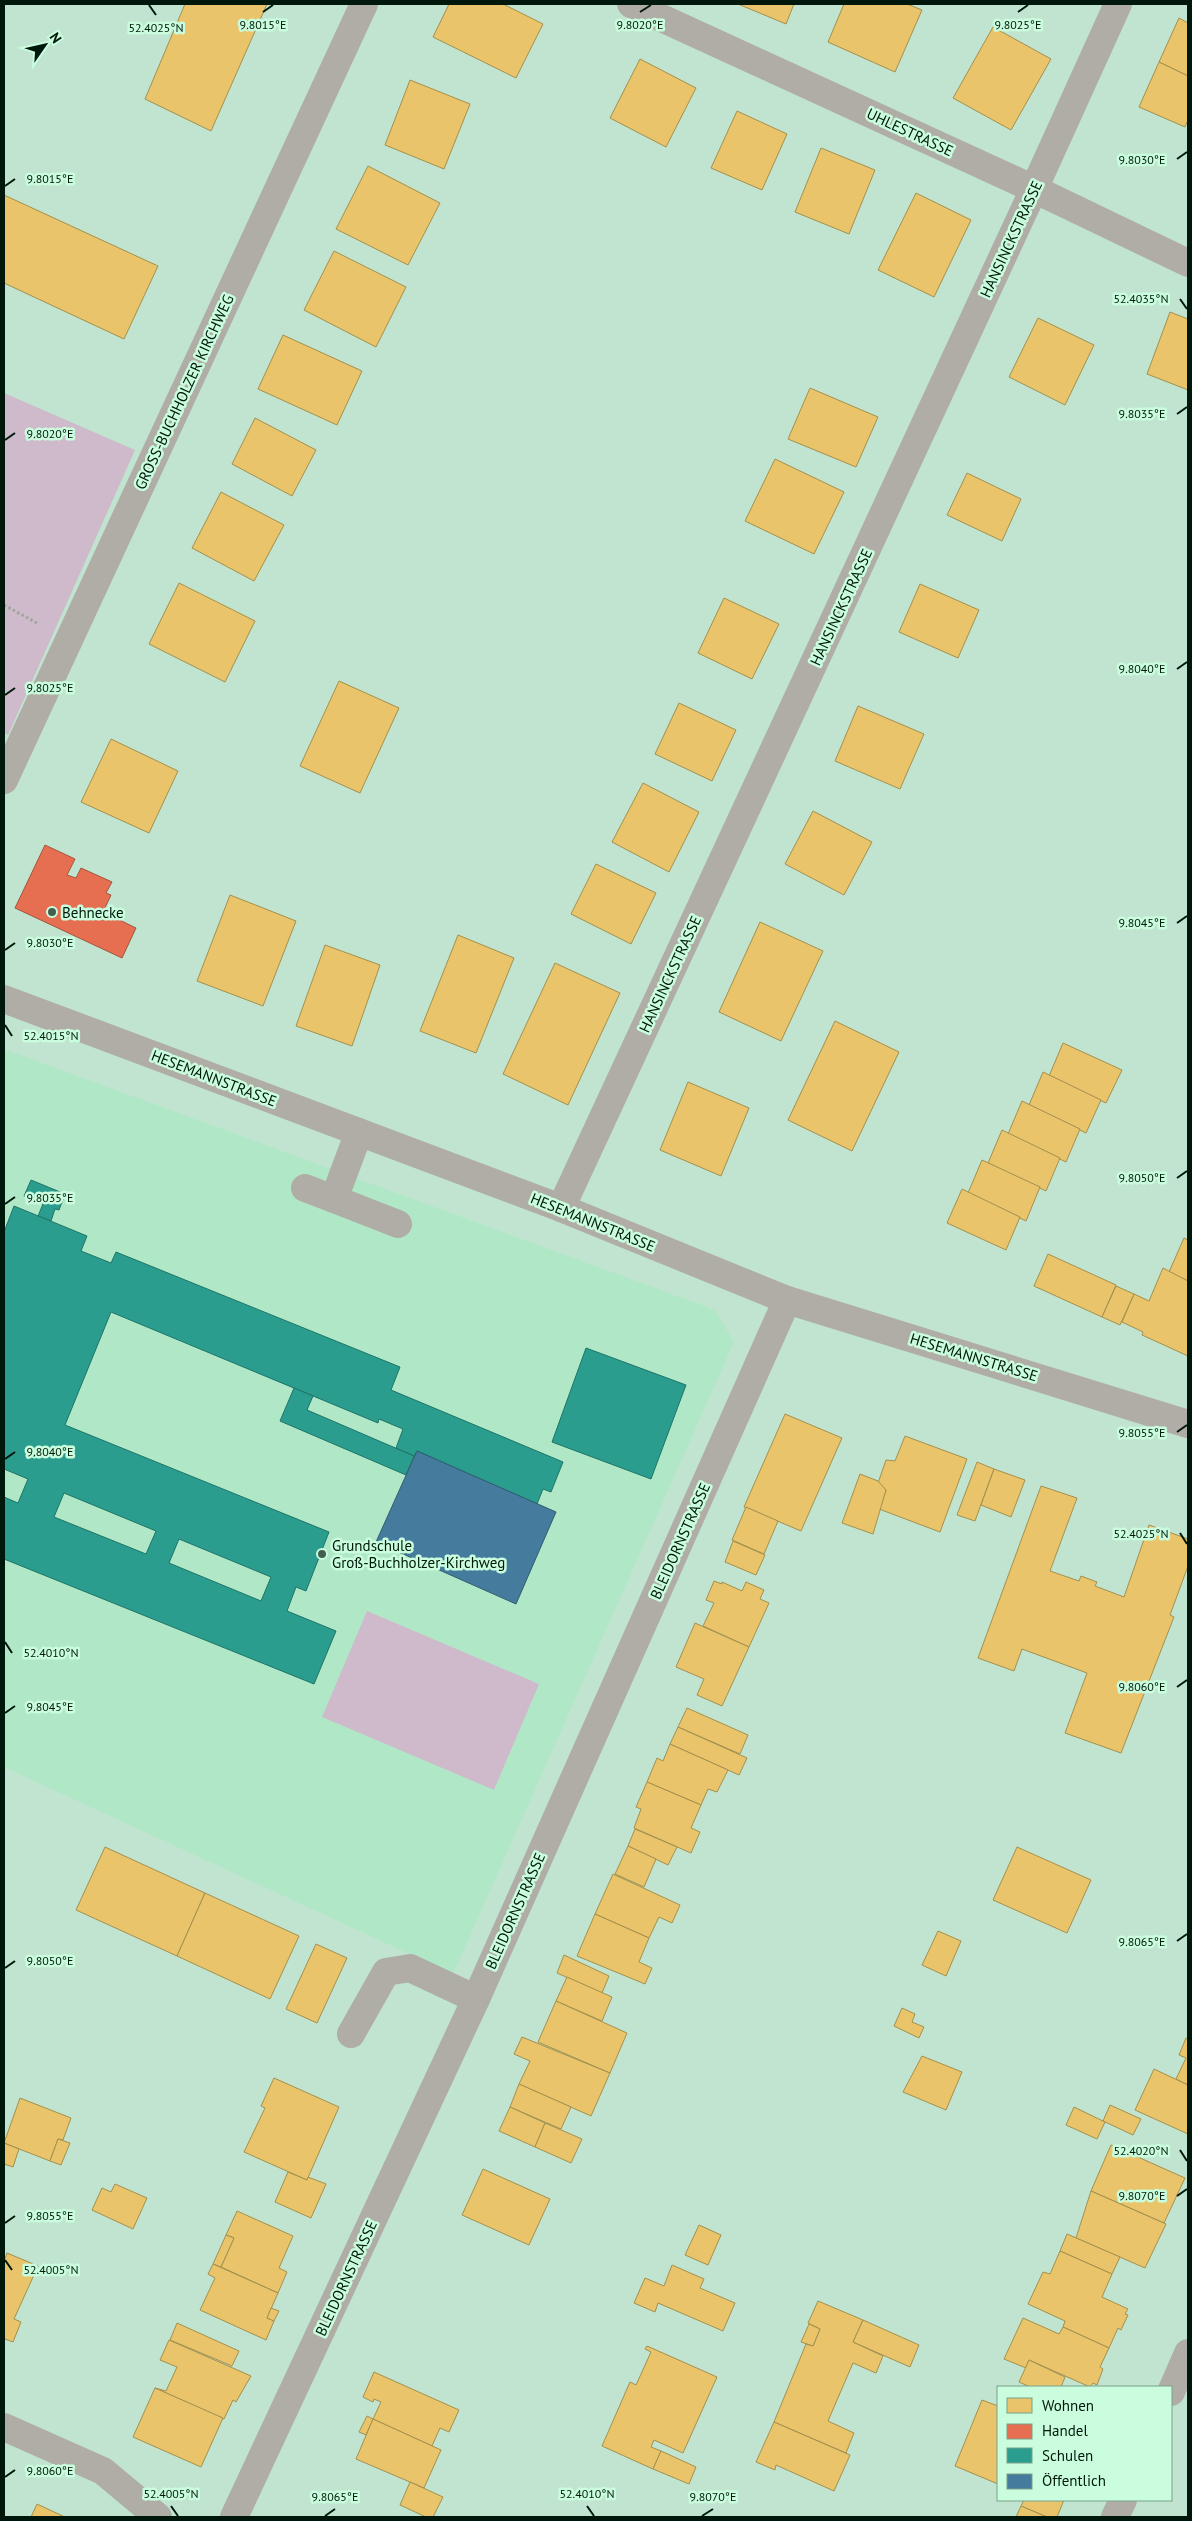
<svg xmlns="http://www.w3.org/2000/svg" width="1192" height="2521" font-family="'PT Sans',sans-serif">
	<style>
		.built { fill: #b0e8c7 }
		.green { fill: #cebaca }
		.homes { fill: #e9c46a; stroke: #a3904e }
		.shops { fill: #e76f51; stroke: #a2553c }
		.schools { fill: #2a9d8f; stroke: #1d7567; fill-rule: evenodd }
		.public { fill: #457b9d; stroke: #305d71 }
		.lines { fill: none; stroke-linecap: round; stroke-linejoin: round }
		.path { stroke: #a0a69e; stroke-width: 3; stroke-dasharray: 2.5 2.5; stroke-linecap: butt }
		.minor { stroke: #b0ada7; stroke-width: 28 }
		.ticks { fill: none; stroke: #00180b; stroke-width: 2 }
		.poi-dot { fill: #435f50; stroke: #c9fdde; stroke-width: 2 }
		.labels { text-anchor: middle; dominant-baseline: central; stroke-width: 5; stroke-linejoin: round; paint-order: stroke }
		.street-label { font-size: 15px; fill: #00180b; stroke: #c9fdde }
		.poi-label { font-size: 15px; fill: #00180b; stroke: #c9fdde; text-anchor: start }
		.ticks-label { font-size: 12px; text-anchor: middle; fill: #00180b; stroke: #c9fdde; stroke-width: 5; stroke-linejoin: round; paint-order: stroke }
	</style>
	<rect width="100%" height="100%" fill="#c0e4cf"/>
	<!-- built -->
	<path class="built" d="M 4,1049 L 715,1310 L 734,1342 L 453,1974 L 4,1767 Z"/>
	<!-- green -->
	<g class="green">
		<path d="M 4,393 L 135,450 L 8,735 L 4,733 Z"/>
		<path d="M 367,1611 L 539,1684 L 494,1790 L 322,1717 Z"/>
	</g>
	<!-- homes -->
	<g class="homes">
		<path d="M 185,4 L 267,4 L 211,131 L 145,99 Z"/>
		<path d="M 449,4 L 503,4 L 543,24 L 516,78 L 433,37 Z"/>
		<path d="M 738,4 L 794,4 L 786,24 Z"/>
		<path d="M 844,4 L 907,4 L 922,10 L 895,72 L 828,42 Z"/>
		<path d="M 1179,18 L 1188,23 L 1188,76 L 1159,62 Z"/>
		<path d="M 993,27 L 1051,59 L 1011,130 L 953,98 Z"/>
		<path d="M 640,59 L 696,88 L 666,147 L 610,118 Z"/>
		<path d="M 1159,62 L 1188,76 L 1188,120 L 1185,127 L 1139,107 Z"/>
		<path d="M 410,80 L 470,104 L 444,169 L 385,145 Z"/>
		<path d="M 737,111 L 787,134 L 762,190 L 711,168 Z"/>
		<path d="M 821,148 L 875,170 L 849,234 L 795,212 Z"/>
		<path d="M 368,166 L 440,203 L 408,265 L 336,229 Z"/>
		<path d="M 916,193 L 971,220 L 934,297 L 878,270 Z"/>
		<path d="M 4,195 L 158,266 L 124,339 L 4,283 Z"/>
		<path d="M 334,251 L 406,287 L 376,347 L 304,310 Z"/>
		<path d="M 1170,312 L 1188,319 L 1188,390 L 1147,374 Z"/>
		<path d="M 1038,318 L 1094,345 L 1065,405 L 1009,377 Z"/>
		<path d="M 283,335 L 362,371 L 337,425 L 258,389 Z"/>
		<path d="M 810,388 L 878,417 L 856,467 L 788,439 Z"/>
		<path d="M 255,418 L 316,450 L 292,496 L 232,464 Z"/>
		<path d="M 775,459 L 844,492 L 814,554 L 745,521 Z"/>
		<path d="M 967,473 L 1021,499 L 1002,541 L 947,515 Z"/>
		<path d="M 221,492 L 284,525 L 254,581 L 192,548 Z"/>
		<path d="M 179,583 L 255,621 L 225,682 L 149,644 Z"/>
		<path d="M 920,584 L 979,610 L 958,658 L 899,632 Z"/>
		<path d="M 724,598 L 779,624 L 752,679 L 698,653 Z"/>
		<path d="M 339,681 L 399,708 L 360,793 L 300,766 Z"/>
		<path d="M 679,703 L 736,730 L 712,781 L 655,754 Z"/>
		<path d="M 858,706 L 924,734 L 900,789 L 835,761 Z"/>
		<path d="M 111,739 L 178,771 L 149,833 L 81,802 Z"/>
		<path d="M 643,783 L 699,812 L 669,872 L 612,842 Z"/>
		<path d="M 813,811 L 872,842 L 844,895 L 785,864 Z"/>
		<path d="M 596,864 L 656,893 L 631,944 L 571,914 Z"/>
		<path d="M 230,895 L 296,921 L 263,1006 L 197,981 Z"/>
		<path d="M 760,922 L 823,951 L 781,1041 L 719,1012 Z"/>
		<path d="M 458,935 L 514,958 L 476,1053 L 420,1031 Z"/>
		<path d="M 325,945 L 380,965 L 352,1046 L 296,1026 Z"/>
		<path d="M 555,963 L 620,993 L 568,1105 L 503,1074 Z"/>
		<path d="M 835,1021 L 899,1052 L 852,1151 L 788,1120 Z"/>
		<path d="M 1063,1043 L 1122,1070 L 1106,1103 L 1049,1076 Z"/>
		<path d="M 1043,1072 L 1101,1100 L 1086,1133 L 1029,1105 Z"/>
		<path d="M 688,1082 L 749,1108 L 721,1176 L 660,1150 Z"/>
		<path d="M 1022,1101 L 1080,1129 L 1066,1162 L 1008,1134 Z"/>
		<path d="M 1002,1130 L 1060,1158 L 1046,1191 L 988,1163 Z"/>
		<path d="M 982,1160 L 1040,1187 L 1026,1221 L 968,1193 Z"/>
		<path d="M 962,1189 L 1020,1217 L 1006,1250 L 947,1223 Z"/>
		<path d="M 1184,1238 L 1188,1240 L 1188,1281 L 1169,1272 Z"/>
		<path d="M 1048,1254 L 1116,1285 L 1102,1317 L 1034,1286 Z"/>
		<path d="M 1163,1268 L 1188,1281 L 1188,1356 L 1142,1335 L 1143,1332 L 1122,1322 L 1134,1294 L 1149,1301 Z"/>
		<path d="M 1116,1286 L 1134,1294 L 1120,1325 L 1102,1317 Z"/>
		<path d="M 785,1414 L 842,1438 L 801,1531 L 744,1507 Z"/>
		<path d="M 905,1436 L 967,1459 L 940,1532 L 879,1509 L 886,1490 L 878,1483 L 886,1460 L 895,1461 Z"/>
		<path d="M 977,1462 L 994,1469 L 975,1521 L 957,1515 Z"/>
		<path d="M 994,1469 L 1025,1480 L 1011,1517 L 981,1505 Z"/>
		<path d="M 860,1474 L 878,1481 L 886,1490 L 873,1534 L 842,1523 Z"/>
		<path d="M 1041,1486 L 1077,1498 L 1050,1571 L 1079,1581 L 1081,1576 L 1097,1582 L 1095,1586 L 1124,1597 L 1149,1525 L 1188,1539 L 1188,1566 L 1170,1615 L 1174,1617 L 1121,1753 L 1065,1733 L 1087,1673 L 1022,1649 L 1014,1671 L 978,1658 Z"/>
		<path d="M 746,1507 L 778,1521 L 764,1554 L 732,1540 Z"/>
		<path d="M 733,1541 L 765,1555 L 756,1575 L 725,1562 Z"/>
		<path d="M 714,1581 L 722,1584 L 722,1582 L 742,1591 L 746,1582 L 764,1590 L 760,1599 L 769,1603 L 749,1647 L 703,1626 L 714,1603 L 706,1600 Z"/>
		<path d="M 695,1623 L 749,1647 L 722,1706 L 697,1695 L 704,1679 L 676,1667 Z"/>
		<path d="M 687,1708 L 748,1735 L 740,1754 L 678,1727 Z"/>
		<path d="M 678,1727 L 747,1758 L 739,1775 L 670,1744 Z"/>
		<path d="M 670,1744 L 728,1770 L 717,1792 L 708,1789 L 701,1805 L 647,1782 L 657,1758 L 663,1761 Z"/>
		<path d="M 647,1782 L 701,1805 L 691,1828 L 700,1832 L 691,1853 L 634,1828 L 641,1809 L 636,1807 Z"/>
		<path d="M 635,1829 L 677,1847 L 668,1865 L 628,1846 Z"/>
		<path d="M 628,1846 L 656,1859 L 644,1887 L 615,1874 Z"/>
		<path d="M 105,1847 L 205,1893 L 177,1956 L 76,1910 Z"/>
		<path d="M 1017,1847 L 1091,1880 L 1067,1933 L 993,1900 Z"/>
		<path d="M 613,1874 L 680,1905 L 672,1923 L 659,1917 L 649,1938 L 595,1914 Z"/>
		<path d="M 205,1893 L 299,1936 L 270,1999 L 177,1956 Z"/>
		<path d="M 595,1914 L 649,1938 L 639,1962 L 652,1968 L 645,1984 L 577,1956 Z"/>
		<path d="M 938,1931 L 961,1941 L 946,1976 L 922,1965 Z"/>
		<path d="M 316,1944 L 347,1958 L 317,2023 L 286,2009 Z"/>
		<path d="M 564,1955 L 609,1976 L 602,1993 L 557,1973 Z"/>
		<path d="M 567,1977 L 612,1997 L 602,2021 L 556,2001 Z"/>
		<path d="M 556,2001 L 627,2033 L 610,2073 L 538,2042 Z"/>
		<path d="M 902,2008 L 915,2014 L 912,2022 L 924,2027 L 919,2038 L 894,2026 Z"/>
		<path d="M 522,2037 L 610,2073 L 591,2116 L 519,2084 L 530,2061 L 514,2054 Z"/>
		<path d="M 1186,2038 L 1188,2039 L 1188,2085 L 1176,2079 L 1186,2058 L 1179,2055 Z"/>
		<path d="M 922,2056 L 962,2072 L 946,2110 L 903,2092 Z"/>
		<path d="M 1154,2069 L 1188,2085 L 1188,2134 L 1135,2110 Z"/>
		<path d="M 274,2078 L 339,2107 L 307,2180 L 244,2152 L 265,2108 L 261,2106 Z"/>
		<path d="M 519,2084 L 571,2107 L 561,2129 L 510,2107 Z"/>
		<path d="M 20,2098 L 71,2118 L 63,2140 L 58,2139 L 50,2161 L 4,2143 Z"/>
		<path d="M 1110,2105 L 1141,2119 L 1133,2135 L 1103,2121 Z"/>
		<path d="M 510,2107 L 545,2123 L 535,2147 L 499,2131 Z"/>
		<path d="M 1074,2107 L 1105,2122 L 1097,2139 L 1066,2125 Z"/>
		<path d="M 545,2123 L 582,2139 L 571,2163 L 535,2147 Z"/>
		<path d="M 58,2139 L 70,2143 L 61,2165 L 50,2161 Z"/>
		<path d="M 4,2143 L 19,2149 L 13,2167 L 4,2164 Z"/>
		<path d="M 1111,2145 L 1185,2178 L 1164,2223 L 1091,2191 Z"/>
		<path d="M 483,2169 L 550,2199 L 529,2245 L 462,2215 Z"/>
		<path d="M 288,2172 L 307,2180 L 308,2177 L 326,2184 L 311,2218 L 275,2202 Z"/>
		<path d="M 115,2184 L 147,2198 L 133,2229 L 92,2210 L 102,2188 L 111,2192 Z"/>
		<path d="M 1091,2191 L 1166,2224 L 1145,2268 L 1076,2238 Z"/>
		<path d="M 237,2211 L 293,2236 L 279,2268 L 287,2272 L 278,2293 L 221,2267 L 234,2238 L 226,2235 Z"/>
		<path d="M 699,2225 L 721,2235 L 708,2265 L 685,2255 Z"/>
		<path d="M 1067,2234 L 1120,2257 L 1112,2274 L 1060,2251 Z"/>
		<path d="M 226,2235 L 234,2238 L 221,2267 L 213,2264 Z"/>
		<path d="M 1060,2251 L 1112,2274 L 1102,2297 L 1128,2309 L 1125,2314 L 1128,2315 L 1121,2330 L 1118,2328 L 1109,2348 L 1063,2327 L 1065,2321 L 1028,2304 L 1043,2272 L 1050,2274 Z"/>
		<path d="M 7,2253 L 38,2266 L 14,2319 L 21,2322 L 13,2342 L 5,2339 L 4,2342 L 4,2261 Z"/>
		<path d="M 213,2264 L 278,2293 L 267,2318 L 274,2321 L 266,2340 L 200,2310 L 215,2278 L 208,2274 Z"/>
		<path d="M 672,2265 L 704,2279 L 700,2288 L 735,2303 L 723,2331 L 658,2303 L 655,2312 L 634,2303 L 645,2278 L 664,2286 Z"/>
		<path d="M 818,2301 L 863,2320 L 853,2342 L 883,2356 L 876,2373 L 853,2363 L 828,2421 L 854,2433 L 846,2453 L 774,2422 L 806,2344 L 813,2346 L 820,2329 L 808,2323 Z"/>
		<path d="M 271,2308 L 279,2311 L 274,2321 L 267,2318 Z"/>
		<path d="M 1023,2318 L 1059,2334 L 1063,2327 L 1109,2348 L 1100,2367 L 1103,2369 L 1097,2385 L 1093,2383 L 1090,2387 L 1029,2360 L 1026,2368 L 1004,2359 Z"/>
		<path d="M 863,2320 L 919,2345 L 910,2367 L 853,2342 Z"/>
		<path d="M 177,2323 L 239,2351 L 232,2366 L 170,2340 Z"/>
		<path d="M 809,2324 L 820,2329 L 813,2346 L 801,2342 Z"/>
		<path d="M 169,2340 L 251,2376 L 236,2402 L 233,2400 L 224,2419 L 155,2388 L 166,2391 L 177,2367 L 160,2360 Z"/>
		<path d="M 647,2346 L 717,2377 L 683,2453 L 654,2440 L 651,2447 L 661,2451 L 653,2469 L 602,2446 L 630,2382 L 636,2385 L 651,2352 L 645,2349 Z"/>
		<path d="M 1029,2360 L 1065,2377 L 1061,2387 L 1030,2387 L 1019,2382 Z"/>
		<path d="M 374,2372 L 459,2410 L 449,2432 L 440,2428 L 432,2446 L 373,2419 L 381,2402 L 374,2399 L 373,2402 L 363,2397 Z"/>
		<path d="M 155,2388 L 223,2418 L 201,2467 L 133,2437 Z"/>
		<path d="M 982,2400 L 998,2406 L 998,2484 L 955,2466 Z"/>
		<path d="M 367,2416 L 373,2419 L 366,2435 L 359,2432 Z"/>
		<path d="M 373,2419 L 441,2450 L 424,2488 L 356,2459 Z"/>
		<path d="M 774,2422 L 850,2455 L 834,2491 L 776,2465 L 775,2470 L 756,2462 Z"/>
		<path d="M 661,2451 L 696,2467 L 689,2484 L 653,2469 Z"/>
		<path d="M 410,2482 L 443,2497 L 433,2517 L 426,2517 L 400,2505 Z"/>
		<path d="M 1024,2500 L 1064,2500 L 1057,2517 L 1047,2517 L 1021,2506 Z"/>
		<path d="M 37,2504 L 65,2517 L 31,2517 Z"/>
		<path d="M 1021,2506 L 1047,2517 L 1016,2517 Z"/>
	</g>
	<!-- shops -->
	<path class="shops" d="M 45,845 L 75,859 L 67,875 L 76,878 L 81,868 L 112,882 L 106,893 L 111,895 L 103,912 L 136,928 L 122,958 L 15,908 Z"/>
	<!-- schools -->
	<g class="schools">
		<path d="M 31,1180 L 65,1194 L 59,1210 L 55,1209 L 51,1221 L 38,1216 L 43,1204 L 24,1196 Z"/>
		<path d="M 14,1206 L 87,1236 L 81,1251 L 111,1263 L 116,1252 L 400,1367 L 391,1390 L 563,1462 L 551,1492 L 543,1489 L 537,1504 L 417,1451 L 414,1456 L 396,1448 L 403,1429 L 379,1419 L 378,1423 L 111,1312 L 65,1425 L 329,1532 L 306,1591 L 296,1587 L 287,1611 L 336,1631 L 314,1684 L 4,1559 L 4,1497 L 18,1503 L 28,1479 L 4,1469 L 4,1232 ZM 64,1493 L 156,1531 L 146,1554 L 54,1517 ZM 179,1539 L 271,1577 L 261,1601 L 169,1563 Z"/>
		<path d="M 586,1348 L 686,1385 L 651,1479 L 552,1442 Z"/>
		<path d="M 294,1388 L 313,1396 L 307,1410 L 414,1456 L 406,1475 L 280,1421 Z"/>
	</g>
	<!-- public -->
	<path class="public" d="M 417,1451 L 556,1512 L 516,1604 L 376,1542 Z"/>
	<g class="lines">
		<!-- path -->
		<path class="path" d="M 4,605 L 37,623"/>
		<!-- minor -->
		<g class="minor">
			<path d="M 631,4 L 1034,189 L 1188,263"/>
			<path d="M 4,780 L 364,4"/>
			<path d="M 4,999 L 561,1208 L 787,1300 L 1188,1424"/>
			<path d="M 359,1132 L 334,1199 L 398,1224"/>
			<path d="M 305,1188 L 334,1199"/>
			<path d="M 561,1208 L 1034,189 L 1118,4"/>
			<path d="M 351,2034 L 386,1972 L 410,1968 L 476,1999"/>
			<path d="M 1171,2392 L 1188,2353"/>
			<path d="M 4,2427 L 103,2471 L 158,2517"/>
			<path d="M 234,2517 L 476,1999 L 787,1300"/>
			<path d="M 1115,2517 L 1123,2500"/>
		</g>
	</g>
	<!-- ticks -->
	<path class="ticks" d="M 149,5 L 156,15M 263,12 L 273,5M 640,12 L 651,5M 1018,12 L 1028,5M 1177,159 L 1187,152M 5,186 L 15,179M 1180,299 L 1187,309M 1177,414 L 1187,407M 5,440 L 15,433M 1177,669 L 1187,662M 5,695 L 15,688M 1177,923 L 1187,916M 5,950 L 15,943M 5,1025 L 12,1036M 1177,1178 L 1187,1171M 5,1204 L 15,1197M 1177,1432 L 1187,1425M 5,1459 L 15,1452M 1180,1533 L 1187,1544M 5,1642 L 12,1653M 1177,1687 L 1187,1680M 5,1713 L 15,1706M 1177,1941 L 1187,1934M 5,1968 L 15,1961M 1180,2150 L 1187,2161M 1177,2196 L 1187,2189M 5,2223 L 15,2216M 5,2260 L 12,2270M 5,2477 L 15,2470M 171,2506 L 178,2516M 587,2506 L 594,2516M 325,2516 L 335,2509M 702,2516 L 713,2509"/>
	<!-- markers -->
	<g class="poi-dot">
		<circle cx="52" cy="912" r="5"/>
		<circle cx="322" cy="1554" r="5"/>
	</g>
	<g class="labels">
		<!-- street labels -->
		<g class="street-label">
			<text transform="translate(910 132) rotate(25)">UHLESTRASSE</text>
			<text transform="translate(1011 239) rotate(-65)">HANSINCKSTRASSE</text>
			<text transform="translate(184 392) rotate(-65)">GROSS-BUCHHOLZER KIRCHWEG</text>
			<text transform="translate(841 607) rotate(-65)">HANSINCKSTRASSE</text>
			<text transform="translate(670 974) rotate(-65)">HANSINCKSTRASSE</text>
			<text transform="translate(214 1078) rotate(21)">HESEMANNSTRASSE</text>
			<text transform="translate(593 1222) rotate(22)">HESEMANNSTRASSE</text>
			<text transform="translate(974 1357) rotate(17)">HESEMANNSTRASSE</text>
			<text transform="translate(680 1541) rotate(-66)">BLEIDORNSTRASSE</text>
			<text transform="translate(515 1911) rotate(-66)">BLEIDORNSTRASSE</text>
			<text transform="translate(346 2278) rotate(-65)">BLEIDORNSTRASSE</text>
		</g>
		<!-- poi labels -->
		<g class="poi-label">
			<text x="62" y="912">Behnecke</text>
			<text x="332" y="1545">Grundschule<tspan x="332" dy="17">Groß-Buchholzer-Kirchweg</tspan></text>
		</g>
	</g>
	<g class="ticks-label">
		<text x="1018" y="29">9.8025°E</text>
		<text x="263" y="29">9.8015°E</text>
		<text x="640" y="29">9.8020°E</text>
		<text x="156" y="32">52.4025°N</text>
		<text x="1142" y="164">9.8030°E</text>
		<text x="50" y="183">9.8015°E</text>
		<text x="1141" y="303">52.4035°N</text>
		<text x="1142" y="418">9.8035°E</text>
		<text x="50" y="438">9.8020°E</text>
		<text x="1142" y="673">9.8040°E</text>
		<text x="50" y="692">9.8025°E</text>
		<text x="1142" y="927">9.8045°E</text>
		<text x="50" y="947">9.8030°E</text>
		<text x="51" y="1040">52.4015°N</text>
		<text x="1142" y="1182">9.8050°E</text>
		<text x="50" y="1202">9.8035°E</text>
		<text x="1142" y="1437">9.8055°E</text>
		<text x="50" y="1456">9.8040°E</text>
		<text x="1141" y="1538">52.4025°N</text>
		<text x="51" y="1657">52.4010°N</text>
		<text x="1142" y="1691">9.8060°E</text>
		<text x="50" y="1711">9.8045°E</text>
		<text x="1142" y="1946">9.8065°E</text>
		<text x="50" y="1965">9.8050°E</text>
		<text x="1141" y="2155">52.4020°N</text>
		<text x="1142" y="2200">9.8070°E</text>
		<text x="50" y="2220">9.8055°E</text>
		<text x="51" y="2274">52.4005°N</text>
		<text x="50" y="2475">9.8060°E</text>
		<text x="171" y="2498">52.4005°N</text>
		<text x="587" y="2498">52.4010°N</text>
		<text x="335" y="2501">9.8065°E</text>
		<text x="713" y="2501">9.8070°E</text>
	</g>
	<!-- border -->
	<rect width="1192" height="2521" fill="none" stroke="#00180b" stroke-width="10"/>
	<!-- legend -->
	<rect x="997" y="2386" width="175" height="115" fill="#c9fdde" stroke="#79a18a"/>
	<rect x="1007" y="2398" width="25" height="15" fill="#e9c46a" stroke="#79a18a"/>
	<text x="1042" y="2411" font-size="15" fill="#00180b">Wohnen</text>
	<rect x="1007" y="2424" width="25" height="15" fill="#e76f51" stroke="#79a18a"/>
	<text x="1042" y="2436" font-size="15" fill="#00180b">Handel</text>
	<rect x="1007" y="2448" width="25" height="15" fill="#2a9d8f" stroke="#79a18a"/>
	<text x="1042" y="2461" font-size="15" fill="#00180b">Schulen</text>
	<rect x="1007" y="2474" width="25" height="15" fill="#457b9d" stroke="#79a18a"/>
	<text x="1042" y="2486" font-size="15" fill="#00180b">Öffentlich</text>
	<!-- north arrow -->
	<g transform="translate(45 45) rotate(56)" stroke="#c9fdde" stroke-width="4" paint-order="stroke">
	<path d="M0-4L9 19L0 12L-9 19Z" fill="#00180b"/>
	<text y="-8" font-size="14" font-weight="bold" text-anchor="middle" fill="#00180b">N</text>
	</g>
</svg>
